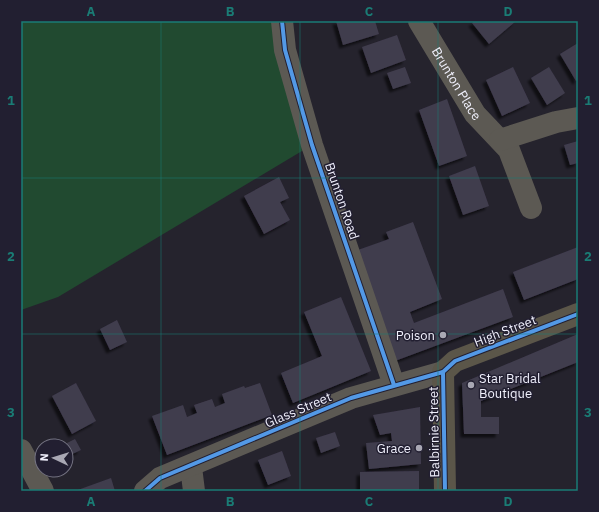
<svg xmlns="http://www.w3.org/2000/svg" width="599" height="512" font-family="'IBM Plex Sans',sans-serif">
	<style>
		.green { fill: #214a30 }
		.building { fill: #403c4e; filter: url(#shadow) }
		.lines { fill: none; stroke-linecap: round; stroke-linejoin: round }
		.minor { stroke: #5c5953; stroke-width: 22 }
		.major { stroke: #5b5649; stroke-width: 22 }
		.cycleway-casing { stroke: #221f31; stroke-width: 6 }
		.cycleway { stroke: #5399e6; stroke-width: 4 }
		.grid { fill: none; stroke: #1a7c75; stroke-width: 1; stroke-opacity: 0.55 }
		.poi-dot { fill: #a9a8b4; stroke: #221f31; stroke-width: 1.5 }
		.labels { text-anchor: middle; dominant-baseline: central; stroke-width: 3; stroke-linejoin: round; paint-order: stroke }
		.street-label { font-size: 13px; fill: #f0f0fc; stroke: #221f31 }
		.poi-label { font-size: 13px; fill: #f0f0fc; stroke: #221f31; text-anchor: end }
		.neatline { fill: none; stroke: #1a7c75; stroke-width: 1.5 }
		.grid-label { font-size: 13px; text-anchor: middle; font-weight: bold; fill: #1a7c75 }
	</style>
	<defs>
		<filter id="shadow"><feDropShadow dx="-3.5" dy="3.5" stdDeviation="1" flood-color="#0009"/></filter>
	</defs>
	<rect width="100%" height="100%" fill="#25232d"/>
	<!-- green -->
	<path class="green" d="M 21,21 L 282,21 L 312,145 L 58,297 L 21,310 Z"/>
	<!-- building -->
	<g class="building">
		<path d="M 336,21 L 375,21 L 379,34 L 343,45 Z"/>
		<path d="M 475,21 L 516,21 L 489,44 L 472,23 Z"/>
		<path d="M 397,35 L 406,60 L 371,73 L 362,47 Z"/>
		<path d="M 578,43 L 578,80 L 576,81 L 560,54 Z"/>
		<path d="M 405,67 L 411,83 L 393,89 L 387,73 Z"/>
		<path d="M 513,67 L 530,103 L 502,116 L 486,80 Z"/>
		<path d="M 549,67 L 565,93 L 547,105 L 531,78 Z"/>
		<path d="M 447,99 L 467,156 L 439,166 L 419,110 Z"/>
		<path d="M 578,141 L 578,163 L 570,165 L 564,145 Z"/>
		<path d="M 475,166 L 489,206 L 463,215 L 449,176 Z"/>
		<path d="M 279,177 L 289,198 L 280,202 L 290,220 L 264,234 L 244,196 Z"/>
		<path d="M 413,222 L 442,299 L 410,312 L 414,323 L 503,289 L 513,317 L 395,361 L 355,251 L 389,239 L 386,232 Z"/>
		<path d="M 578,247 L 578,279 L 524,300 L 513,272 Z"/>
		<path d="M 341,297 L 371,371 L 293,403 L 281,373 L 322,356 L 304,312 Z"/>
		<path d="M 117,320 L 127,342 L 110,350 L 100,329 Z"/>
		<path d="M 578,334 L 578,362 L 481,401 L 481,417 L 499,417 L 499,434 L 464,434 L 462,383 Z"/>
		<path d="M 76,383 L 96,421 L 72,434 L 52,396 Z"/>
		<path d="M 260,383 L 272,415 L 167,455 L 152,416 L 183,405 L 187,417 L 197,413 L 194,405 L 212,399 L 215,407 L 225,403 L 222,394 L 244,386 L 245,388 Z"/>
		<path d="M 420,407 L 421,464 L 369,469 L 366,443 L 392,441 L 391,433 L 380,435 L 373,415 Z"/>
		<path d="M 335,432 L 340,446 L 321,453 L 316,438 Z"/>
		<path d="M 75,439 L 81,450 L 66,457 L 66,446 L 61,446 Z"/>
		<path d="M 282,451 L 291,476 L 268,485 L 258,460 Z"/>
		<path d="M 419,471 L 419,491 L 360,491 L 360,472 Z"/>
		<path d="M 111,478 L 115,491 L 75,491 Z"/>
	</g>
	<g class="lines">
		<!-- minor -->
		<g class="minor">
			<path d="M 282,21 L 285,50 L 312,145 L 394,385"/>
			<path id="s1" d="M 419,21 L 475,114 L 509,150 L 531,208"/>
			<path d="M 500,140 L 556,122 L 578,118"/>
			<path d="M 21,450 L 43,491"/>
			<path d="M 191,467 L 194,491"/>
			<path d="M 145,491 L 160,478 L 351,398 L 443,372"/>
		</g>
		<!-- major -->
		<path class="major" d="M 445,491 L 443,372 L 455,361 L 578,314"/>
		<defs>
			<g id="cycleway">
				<path d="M 282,21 L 285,50 L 312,145 L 394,385"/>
				<path d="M 443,372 L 445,491"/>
				<path d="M 145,491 L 160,478 L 351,398 L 443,372 L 455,361 L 578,314"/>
			</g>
		</defs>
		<!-- cycleway casing -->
		<use href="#cycleway" class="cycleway-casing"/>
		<!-- cycleway -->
		<use href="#cycleway" class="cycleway"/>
	</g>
	<!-- grid -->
	<path class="grid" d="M 161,21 L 161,491M 300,21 L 300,491M 438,21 L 438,491M 21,178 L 578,178M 21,334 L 578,334"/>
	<!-- markers -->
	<g class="poi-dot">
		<circle cx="443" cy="335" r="4"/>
		<circle cx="471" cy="385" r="4"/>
		<circle cx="419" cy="448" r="4"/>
	</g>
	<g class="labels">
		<!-- street labels -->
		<g class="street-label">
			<text stroke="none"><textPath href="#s1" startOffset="73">Brunton Place</textPath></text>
			<text transform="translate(342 201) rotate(71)">Brunton Road</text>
			<text transform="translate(505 331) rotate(-21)">High Street</text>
			<text transform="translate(298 410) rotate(-23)">Glass Street</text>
			<text transform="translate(434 432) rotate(-91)">Balbirnie Street</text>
		</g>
		<!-- poi labels -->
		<g class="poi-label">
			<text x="435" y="335">Poison</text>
			<text x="479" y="378" text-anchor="start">Star Bridal<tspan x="479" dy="15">Boutique</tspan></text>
			<text x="411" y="448">Grace</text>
		</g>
	</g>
	<!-- border -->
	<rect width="599" height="512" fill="none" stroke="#221f31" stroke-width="44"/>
	<!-- north arrow -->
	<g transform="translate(54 458) rotate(274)"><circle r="19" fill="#221f31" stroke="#747382"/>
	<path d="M0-3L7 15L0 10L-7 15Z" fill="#a9a8b4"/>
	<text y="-6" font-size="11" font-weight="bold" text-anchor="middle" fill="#f0f0fc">N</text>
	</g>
	<rect x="22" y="22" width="555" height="468" class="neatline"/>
	<g class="grid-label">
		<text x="91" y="16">A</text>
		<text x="230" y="16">B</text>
		<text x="369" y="16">C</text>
		<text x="508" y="16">D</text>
		<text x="11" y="105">1</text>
		<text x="588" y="105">1</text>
		<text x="11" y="261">2</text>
		<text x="588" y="261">2</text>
		<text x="11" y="417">3</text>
		<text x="588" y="417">3</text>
		<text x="91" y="506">A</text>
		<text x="230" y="506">B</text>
		<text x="369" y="506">C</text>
		<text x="508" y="506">D</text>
	</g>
</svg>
